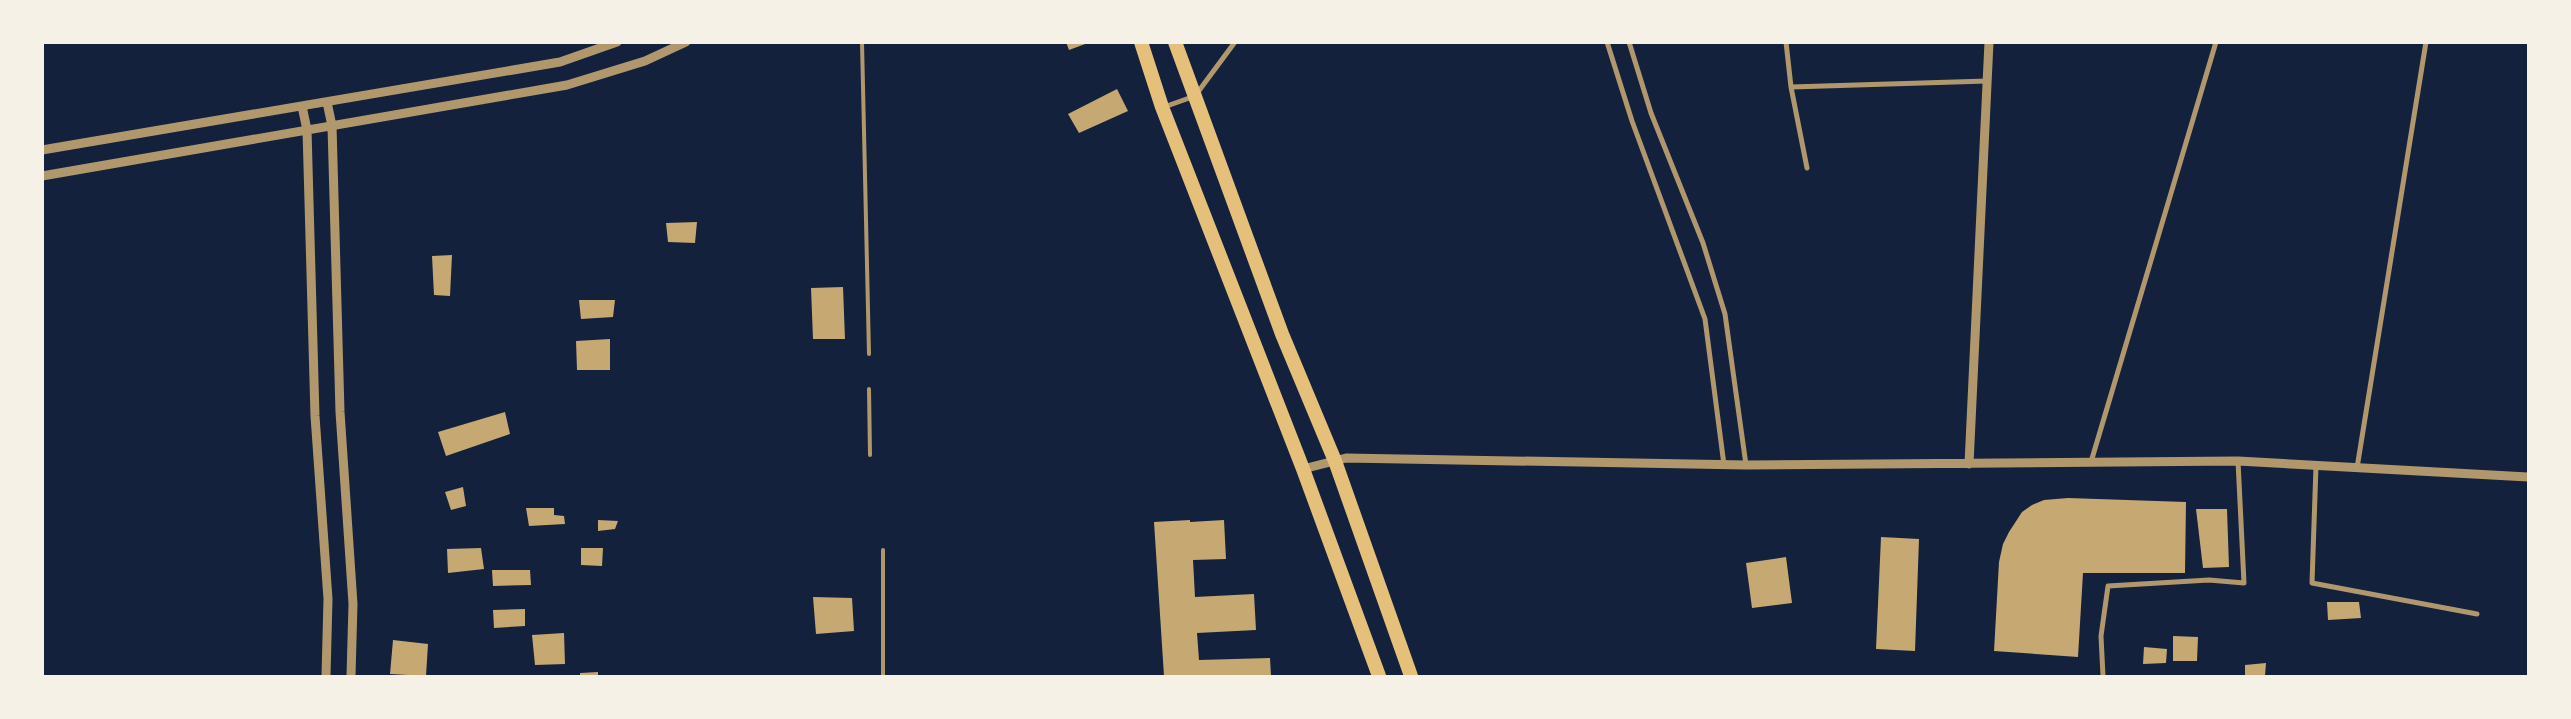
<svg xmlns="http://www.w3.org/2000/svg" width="2571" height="719" viewBox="0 0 2571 719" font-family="'Fira Sans Condensed',sans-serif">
	<rect width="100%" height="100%" fill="#14213d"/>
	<path fill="#c6a872" d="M1066 42H1088V43L1069 50Z
		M1117 89 1128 111 1079 133 1068 114Z
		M697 222 695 243 668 242 666 223Z
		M452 255 450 296 434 295 432 256Z
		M843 287 845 339H813L811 288Z
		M579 300H615L613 317 581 319Z
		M610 339V370H577L576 341Z
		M505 412 510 434 446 456 438 432Z
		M463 487 466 506 451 510 445 492Z
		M2068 498 2186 502 2185 573H2083L2078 657 1994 651 1999 562 2003 544 2009 532 2022 512 2032 505 2044 500Z
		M526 508H554V515L564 516 565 524 529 526Z
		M2196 509H2227L2229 567 2203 568Z
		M598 520 618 521 615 529 598 531Z
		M1190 520V522L1224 520 1226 559 1193 560 1195 597 1254 594 1256 630 1197 633 1199 660 1270 658 1271 676H1164L1154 522Z
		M1881 537 1919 539 1915 651 1876 649Z
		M481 548 484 569 448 573 447 549Z
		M581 548H603L602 566 581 565Z
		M1786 557 1792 603 1752 608 1746 563Z
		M492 570H530L531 585 493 586Z
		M813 597 852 598 854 631 816 634Z
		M2327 602H2359L2361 618 2328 620Z
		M525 609V626L494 628 493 610Z
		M564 633 565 664 535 665 532 635Z
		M2173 636 2198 637 2197 661H2173Z
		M393 640 428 644 426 676 390 674Z
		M2144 647 2167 649 2166 663 2143 664Z
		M2266 663 2265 676H2245V665Z
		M598 672V676H580V673Z"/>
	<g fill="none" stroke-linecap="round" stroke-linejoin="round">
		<path stroke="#b1986c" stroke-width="4" d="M862 42 869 354
			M869 389 870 455
			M883 676V550"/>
		<path stroke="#b1986c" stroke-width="5" d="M1607 42 1632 121 1705 319 1724 465
			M1629 42 1651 113 1703 243 1725 314 1746 465
			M1786 42 1791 87 1987 81
			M1791 87 1807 168
			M1164 107 1195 96 1235 42
			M2091 462 2216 42
			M2316 466 2312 583 2477 614
			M2357 468 2426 42
			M2103 676 2101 636 2108 586 2209 580 2244 583 2238 461"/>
		<path stroke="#b1986c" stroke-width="9" d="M327 102 332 126 340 412 353 604 351 676
			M302 106 307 130 315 416 328 599 326 676
			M42 150 560 62 617 42
			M42 176 567 85 645 61 686 42
			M1969 464 1989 42
			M1303 469 1346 458 1746 465 2238 461 2528 477"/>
		<path stroke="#e5c07b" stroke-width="14" d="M1141 42 1162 107 1303 469 1379 676
			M1175 42 1282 334 1335 461 1411 676"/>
	</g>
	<rect width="2571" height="719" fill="none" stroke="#f6f1e7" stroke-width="88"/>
</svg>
